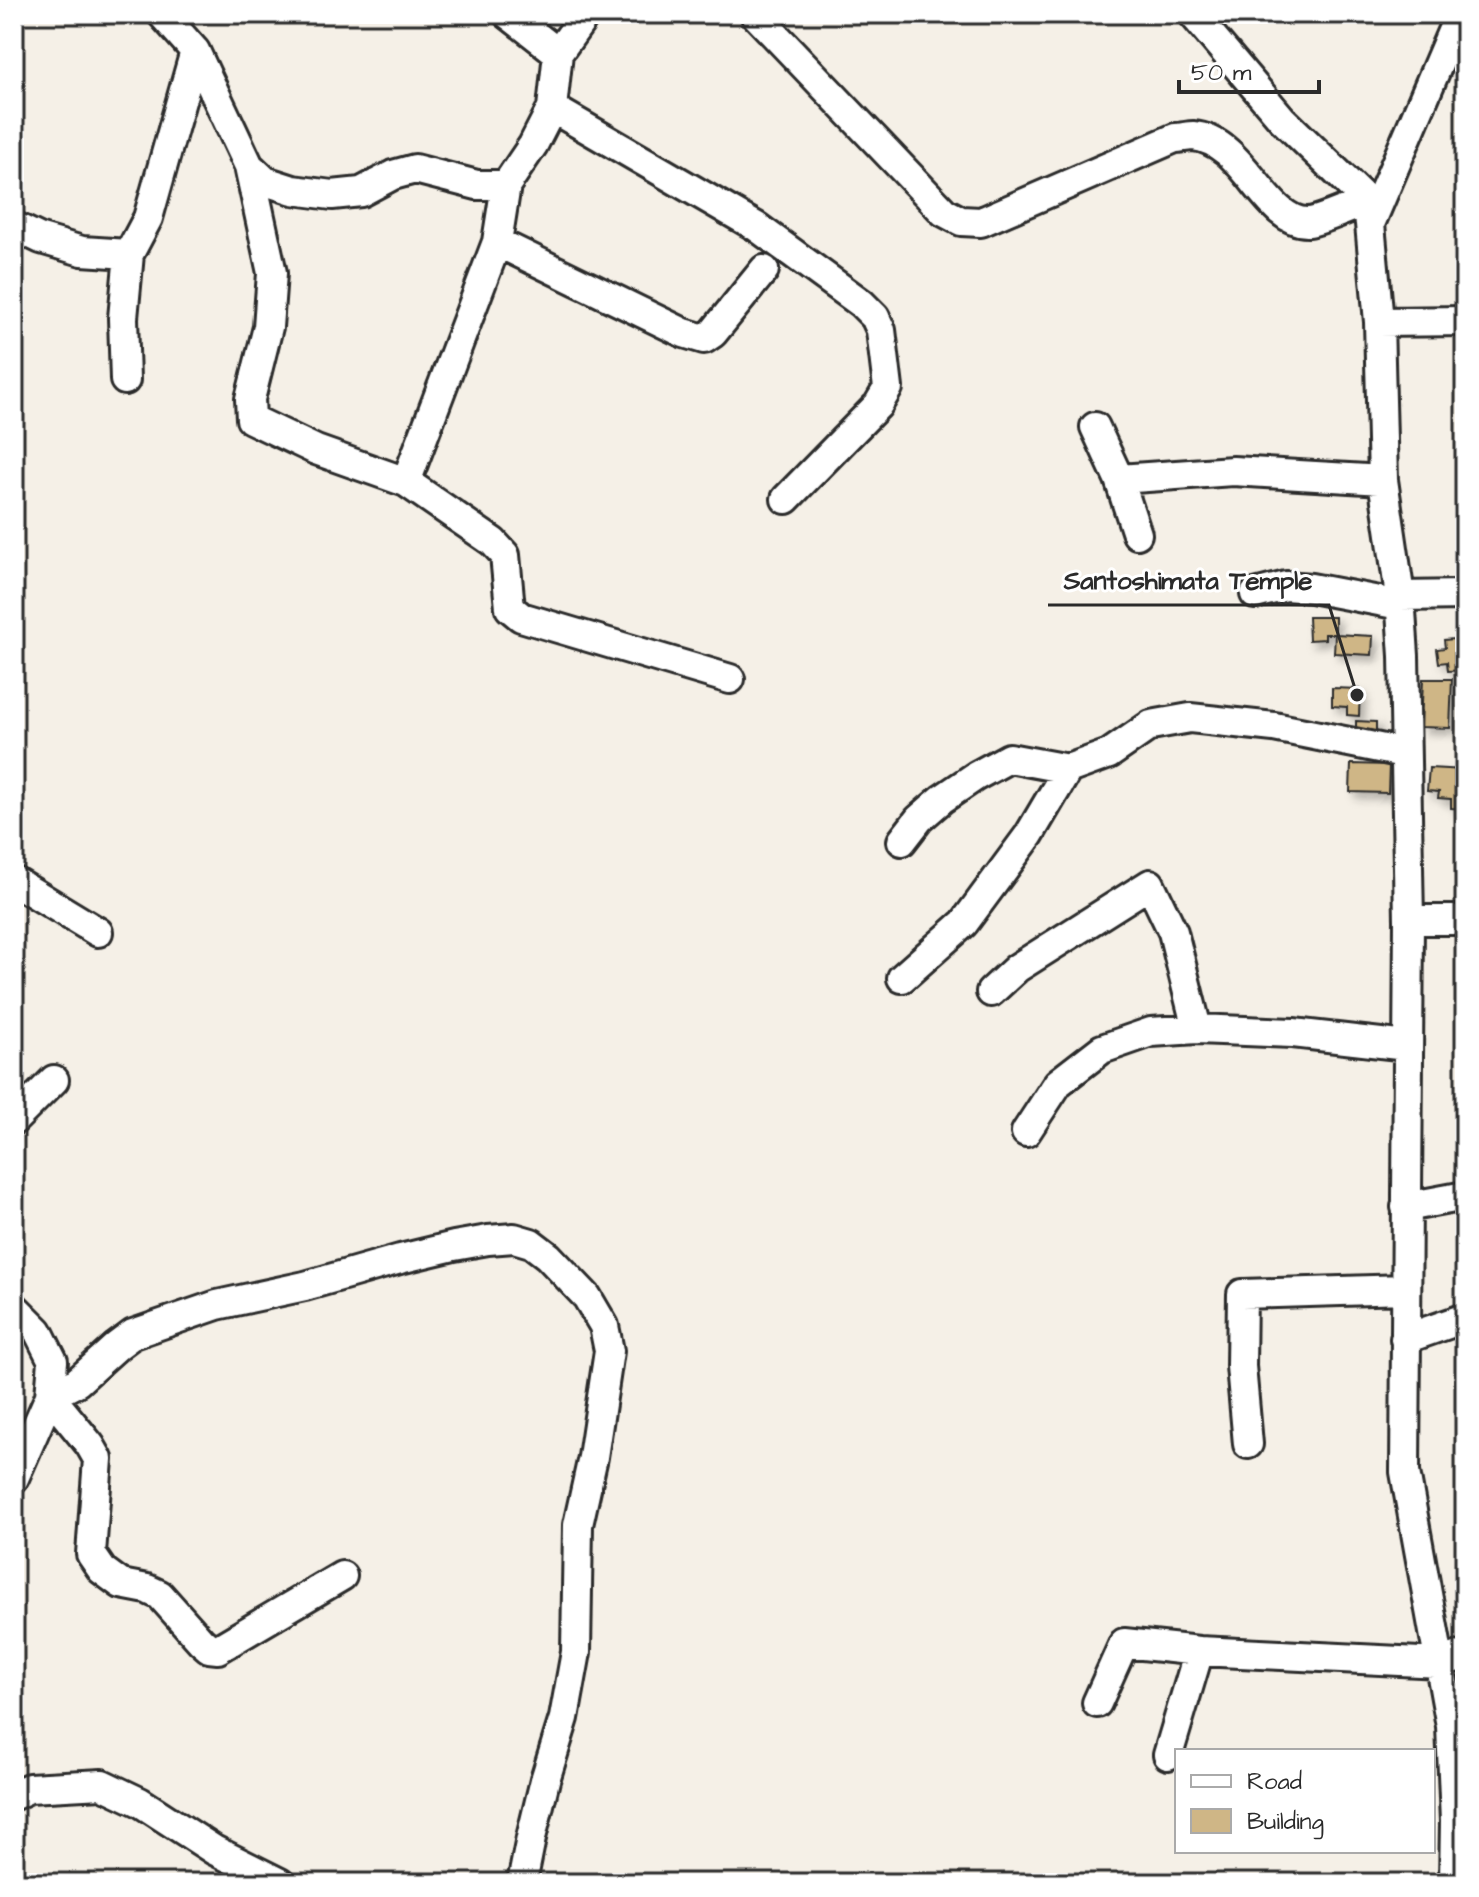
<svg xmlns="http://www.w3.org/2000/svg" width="1479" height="1897" viewBox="0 0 1479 1897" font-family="'Architects Daughter',sans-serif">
	<defs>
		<filter id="shadow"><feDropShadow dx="5.5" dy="5.5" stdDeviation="4" flood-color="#0004"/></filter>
	</defs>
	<rect width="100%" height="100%" fill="#f5f0e7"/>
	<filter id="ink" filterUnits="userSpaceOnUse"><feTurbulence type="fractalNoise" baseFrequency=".0125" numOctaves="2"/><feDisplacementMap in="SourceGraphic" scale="16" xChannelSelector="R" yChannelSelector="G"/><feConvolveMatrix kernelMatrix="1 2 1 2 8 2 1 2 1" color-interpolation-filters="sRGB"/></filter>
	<g filter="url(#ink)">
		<path fill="#cfb686" stroke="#2b2b2b" stroke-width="2" filter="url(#shadow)" d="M1308 617H1335V634H1325V639L1309 640Z
			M1335 634 1373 636 1372 655 1334 653Z
			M1465 638V670L1448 671 1447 662 1439 663 1437 649 1445 648 1444 640Z
			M1423 679H1452L1450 728 1421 727Z
			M1332 688 1360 689 1359 716 1347 715V707L1332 706Z
			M1356 721 1376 722V739L1356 738Z
			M1351 764 1389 765 1388 793 1350 792Z
			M1429 768 1465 770V809L1451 808V799L1438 798 1439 792 1427 791Z"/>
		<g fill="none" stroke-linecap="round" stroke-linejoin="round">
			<defs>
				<path id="minor" d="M162 14 195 51 249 166 265 181 293 190 332 195 361 192 393 175 415 169 477 185H506L533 145 552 108 558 53 586 14
					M508 14 558 53
					M755 14 944 212 961 221 981 222 1175 138C1181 138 1188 136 1193 136 1245 140 1266 225 1309 222 1320 221 1354 206 1367 201
					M1193 14 1282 119 1367 201 1370 224 1379 322 1383 480 1400 596 1404 656 1409 920 1405 1472 1451 1726 1455 1822 1454 1883
					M552 108 757 227 861 303 875 317 881 330 888 388 878 405 786 499
					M249 166 272 273 268 327 250 399 251 419 316 450 406 482 493 542 505 555 510 608 521 617 730 679
					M1370 224 1457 20 1462 14
					M14 226 41 239 82 251 129 254
					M497 242 684 333 704 339 713 333 764 270
					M1379 322 1465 321
					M125 380 123 318 129 254 148 218 195 51
					M1095 427 1119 479 1137 534
					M1119 479 1233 471 1383 480
					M406 482 497 242 506 185
					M1255 594 1286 586 1311 588 1400 605
					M1400 596 1465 595
					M902 841 919 819 942 799 976 776 1009 758 1068 769 1109 754 1151 725 1190 718 1274 727 1404 753
					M14 881 98 932
					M1409 920H1465
					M902 978 964 923 1029 835 1068 769
					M991 992 1017 968 1150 884 1173 932 1197 1029 1293 1033 1407 1046
					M14 1120 54 1080
					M1026 1132 1058 1083 1102 1049 1151 1032 1197 1029
					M1406 1207 1465 1196
					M14 1307 38 1331 53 1361 50 1396 14 1478
					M1405 1339 1465 1318
					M1248 1444 1241 1366 1242 1294 1405 1289
					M342 1576 218 1649 209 1648 201 1641 160 1595 147 1589 121 1584 102 1570 91 1554 98 1459 90 1445 50 1396 77 1382 117 1346 133 1334 217 1305 305 1286 400 1259 454 1246 488 1240 514 1238 531 1243 548 1256 587 1297 604 1326 609 1351 593 1457 578 1525 576 1652 564 1718 545 1780 531 1838 522 1883
					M1097 1703 1124 1643 1199 1651
					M1168 1755 1199 1651 1440 1663 1465 1654
					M14 1795 29 1788 102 1784 140 1802 214 1850 280 1883"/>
			</defs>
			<use href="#minor" stroke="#2b2b2b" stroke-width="34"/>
			<use href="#minor" stroke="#fff" stroke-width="28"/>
		</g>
	</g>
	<path fill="none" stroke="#2b2b2b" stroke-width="3" d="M1357 695L1329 605H1048"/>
	<circle fill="#2b2b2b" stroke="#fff" stroke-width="3" cx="1357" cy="695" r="8"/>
	<g font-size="26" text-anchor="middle" font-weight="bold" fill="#2b2b2b" stroke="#fff" stroke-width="6" stroke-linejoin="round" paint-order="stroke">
		<text x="1188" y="589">Santoshimata Temple</text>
	</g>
	<rect width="1479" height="1897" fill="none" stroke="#fff" stroke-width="48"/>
	<rect x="24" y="24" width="1431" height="1849" fill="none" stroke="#2b2b2b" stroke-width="3" filter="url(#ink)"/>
	<rect x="1175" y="1749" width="260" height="104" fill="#ffffff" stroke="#aaaaaa" stroke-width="2"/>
	<rect x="1191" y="1775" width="40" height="12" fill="#ffffff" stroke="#aaaaaa" stroke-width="2"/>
	<text x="1247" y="1789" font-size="24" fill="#2b2b2b">Road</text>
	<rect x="1191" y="1809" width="40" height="24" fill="#cfb686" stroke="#aaaaaa" stroke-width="2"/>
	<text x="1247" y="1829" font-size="24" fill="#2b2b2b">Building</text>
	<path d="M1179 80v12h140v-12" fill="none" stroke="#2b2b2b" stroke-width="4"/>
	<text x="1191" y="80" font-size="24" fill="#2b2b2b" stroke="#ffffff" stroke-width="6" paint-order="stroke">50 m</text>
</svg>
